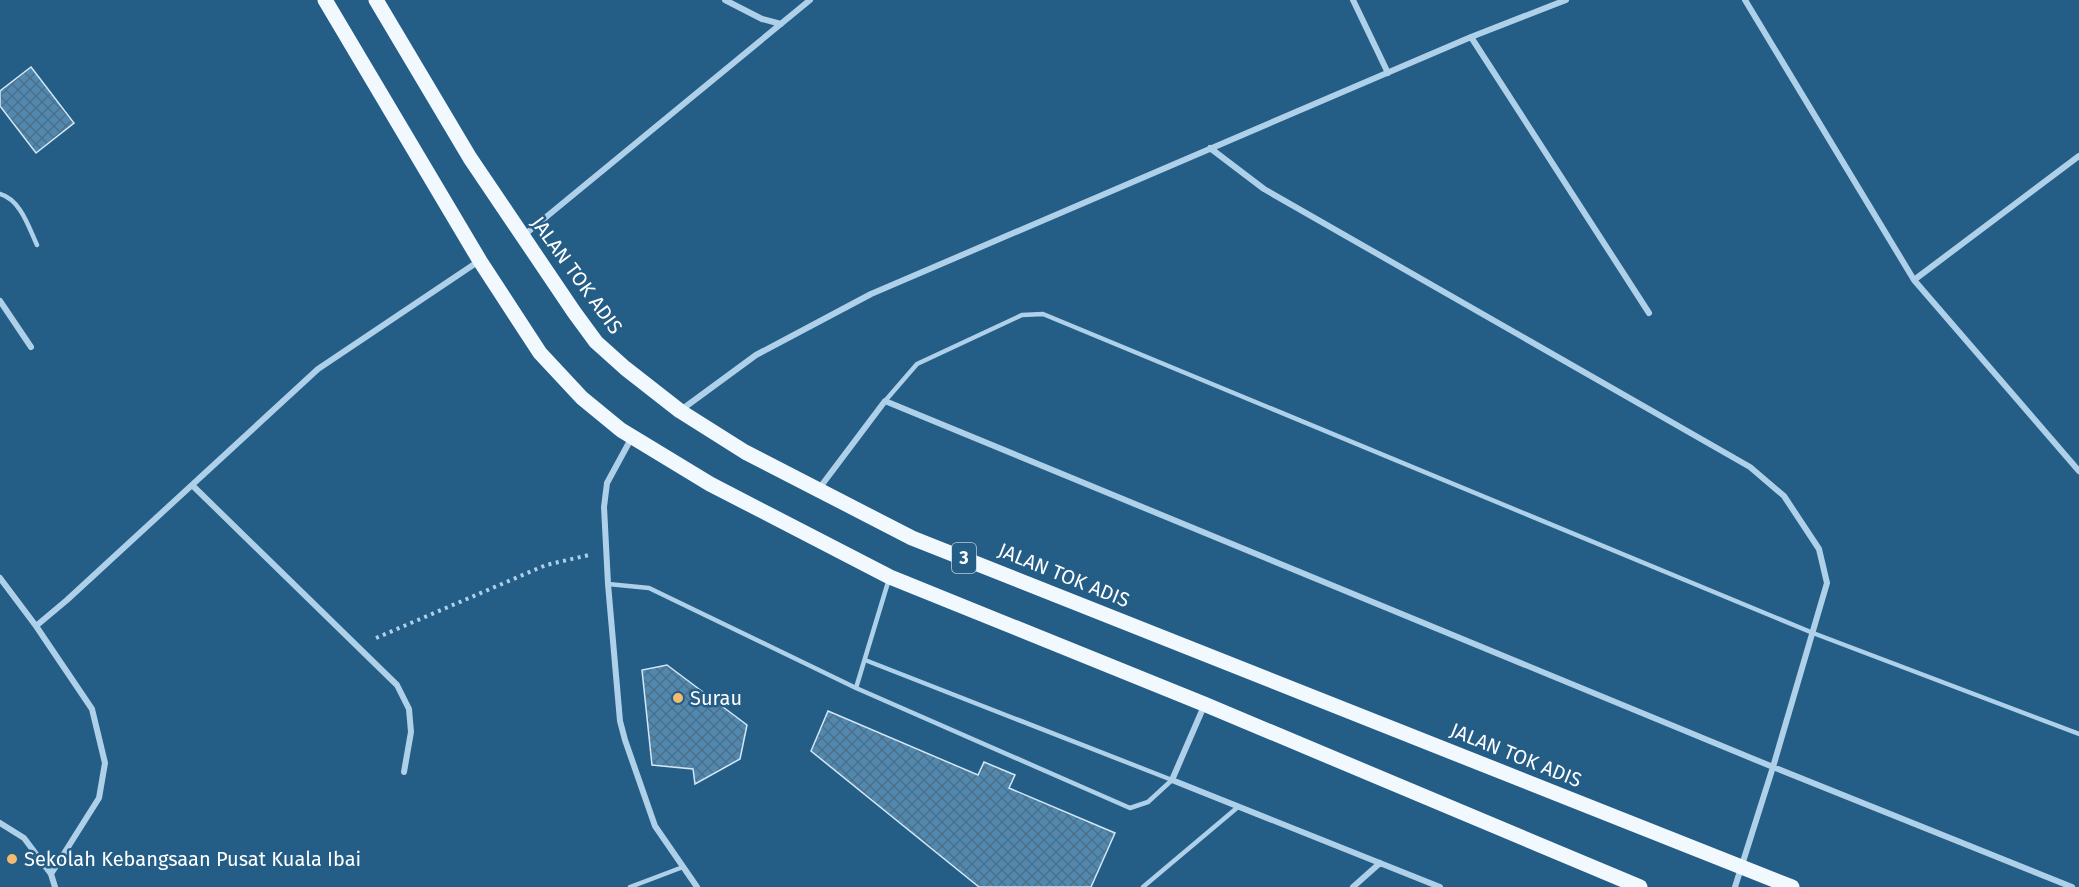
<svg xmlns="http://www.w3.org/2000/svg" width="2079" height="887" viewBox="0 0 2079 887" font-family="'Fira Sans',sans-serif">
	<defs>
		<pattern id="building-cross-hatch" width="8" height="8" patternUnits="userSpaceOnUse" patternTransform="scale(1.5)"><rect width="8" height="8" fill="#5088b0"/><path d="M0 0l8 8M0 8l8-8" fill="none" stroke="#4e7088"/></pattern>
	</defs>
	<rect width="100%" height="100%" fill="#245d86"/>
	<path fill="url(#building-cross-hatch)" stroke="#d2e8f7" stroke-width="1.5" d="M31 67 74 123 36 153 0 106V91Z
		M667 665 747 725 740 759 695 784 693 769 652 765 642 670Z
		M828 711 978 775 984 762 1015 775 1009 788 1115 833 1091 887H979L811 751Z"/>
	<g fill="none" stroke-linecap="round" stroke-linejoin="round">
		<path stroke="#aed1e9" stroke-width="4" stroke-dasharray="3 4.5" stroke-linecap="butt" d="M376 638 546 565 589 555"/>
		<path stroke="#aed1e9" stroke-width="4.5" d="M0 194C21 200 29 228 37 245
			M885 401 917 364 1022 315 1043 314 1813 633 2079 734
			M608 584 649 588 856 688 1130 808 1148 802 1172 780 865 660
			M856 688 889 579
			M630 887 683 867
			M1143 887 1238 807"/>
		<path stroke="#aed1e9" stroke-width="6" d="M725 0 762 19 781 24
			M1353 0 1388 73
			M1745 0 1914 280 2079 471
			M1471 37 1649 313
			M1210 148 1264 189 1750 467 1784 496 1819 549 1827 583 1773 767 1735 887
			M523 236 810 0
			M1914 280 2079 156
			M0 301 31 347
			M681 410 756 355 871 294 1471 37 1566 0
			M632 437 607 483 604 507 608 584 620 721 625 740 655 826 697 887
			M192 485 397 685 409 709 411 732 404 772
			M818 490 885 401 1773 767 2072 887
			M0 578 36 626 92 709 105 763 99 798 51 874 55 887
			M36 626 67 600 318 369 479 261
			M1204 706 1172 780 1440 887
			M0 823 24 838 51 874
			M1353 887 1380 863"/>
		<path stroke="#f1f8fe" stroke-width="15" d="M325 0 480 261 540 353 582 398 621 430 710 484 890 577 1204 704 1640 887
			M376 0 470 158 574 312 596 342 625 368 680 411 745 452 912 538 1792 887"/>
	</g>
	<g fill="#f4bb71" stroke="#245d86" stroke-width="2">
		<circle cx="678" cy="698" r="6"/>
		<circle cx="12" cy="859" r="6"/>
	</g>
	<g text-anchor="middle" stroke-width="5" stroke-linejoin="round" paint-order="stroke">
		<rect fill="#245d86" stroke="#bdcedb" stroke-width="1.5" x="952" y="543" width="24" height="30" rx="4.5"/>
		<g font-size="18" font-weight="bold" fill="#fff">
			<text x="964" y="564">3</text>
		</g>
		<g font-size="20" fill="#fff" stroke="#245d86">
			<text transform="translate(577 275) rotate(54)" y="7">JALAN TOK ADIS</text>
			<text transform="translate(1064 575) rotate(22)" y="7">JALAN TOK ADIS</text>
			<text transform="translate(1516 755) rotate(22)" y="7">JALAN TOK ADIS</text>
		</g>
		<g font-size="20" fill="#fff" stroke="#245d86" text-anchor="start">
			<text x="690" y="705">Surau</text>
			<text x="24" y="866">Sekolah Kebangsaan Pusat Kuala Ibai</text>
		</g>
	</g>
</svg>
